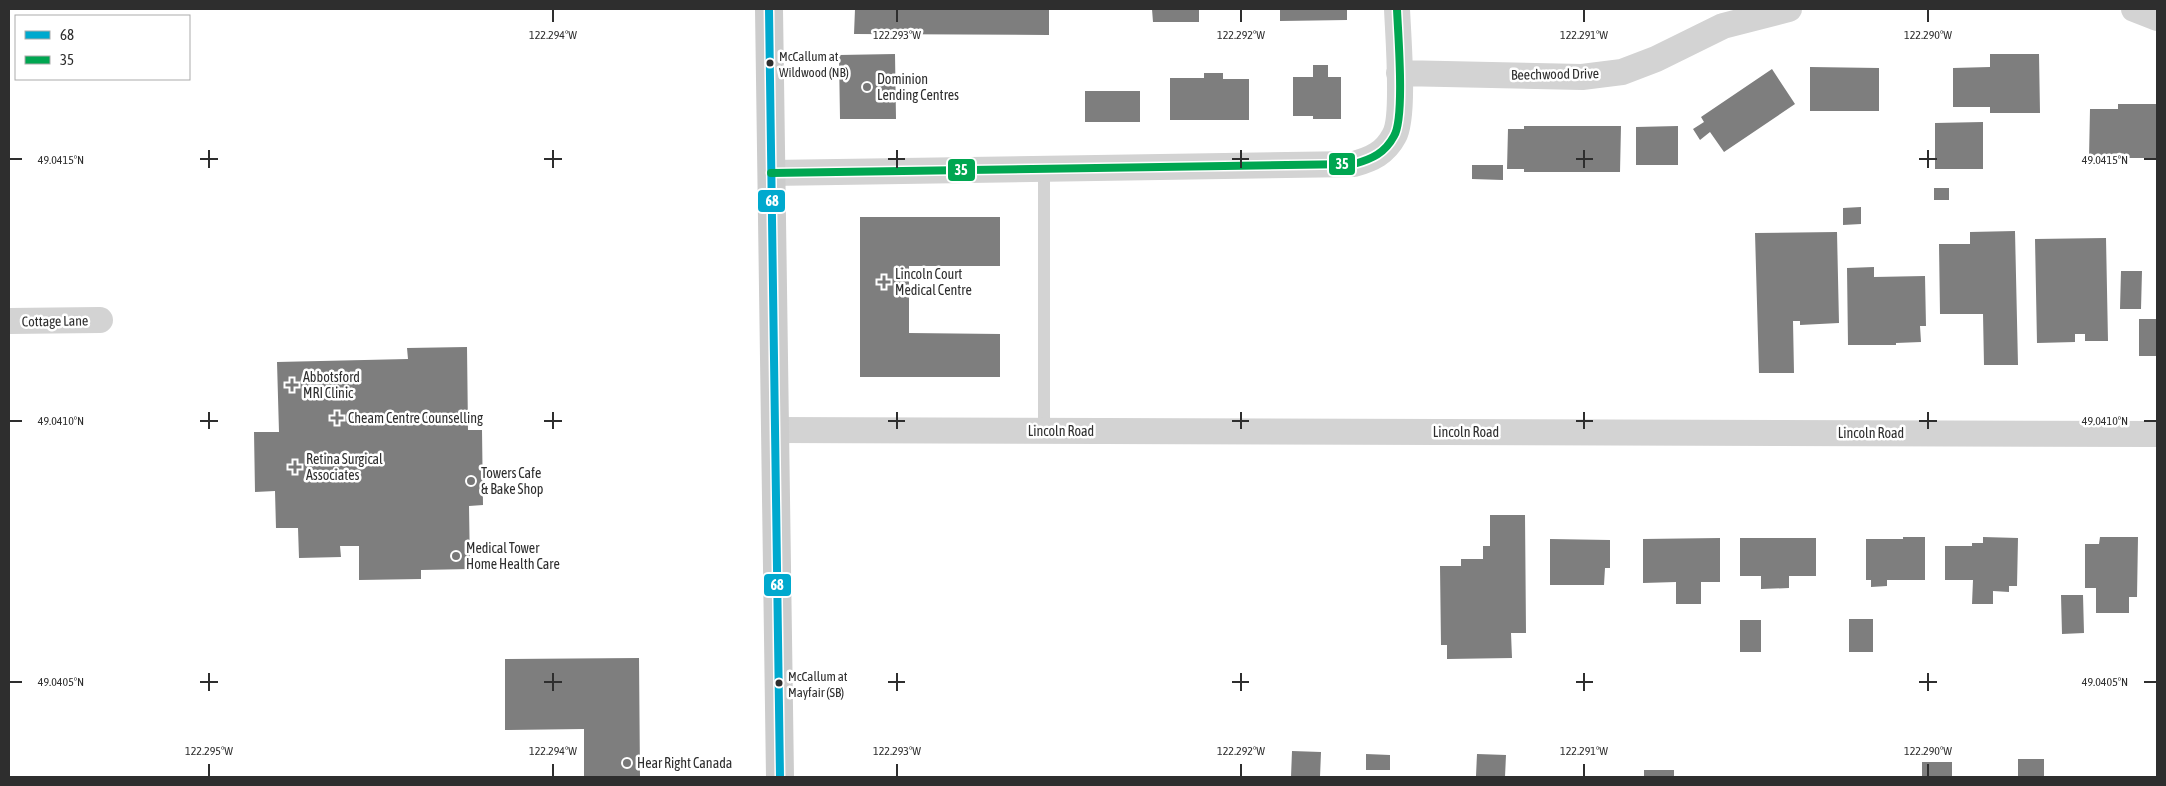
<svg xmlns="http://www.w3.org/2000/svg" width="2166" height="786" viewBox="0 0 2166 786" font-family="'Asap Condensed',sans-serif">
	<rect width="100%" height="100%" fill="#fff"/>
	<path fill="#7e7e7e" d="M855 9H1049V35L854 34Z
		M1152 9H1199V22H1153Z
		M1280 9H1347V20L1280 21Z
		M895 54 896 119H840L839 55Z
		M1990 54H2039L2040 113H1990V107H1953V68L1990 67Z
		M1313 65H1328V77H1341V119H1313V116H1293V77H1313Z
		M1810 67 1879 68V111H1810Z
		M1772 69 1795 104 1724 152 1710 132 1700 140 1693 129 1704 122 1701 117Z
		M1204 73H1223V79H1249V120H1170V78H1204Z
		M1085 91H1140V122H1085Z
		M2118 104H2157V158H2089L2090 109H2118Z
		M1983 122V169H1935V123Z
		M1524 126H1621L1620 172H1524V169H1507L1508 129H1524Z
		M1678 126V165H1636V127Z
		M1472 165H1503V180L1472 179Z
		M1934 188H1949V200H1934Z
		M1861 207V224L1843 225V208Z
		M860 217H1000V266H909V333L1000 334V377H860Z
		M2015 231 2018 365H1984L1983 314H1940L1939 244H1970V232Z
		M1837 232 1839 323 1800 325V321H1793L1794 373H1759L1755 233Z
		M2106 238 2108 341H2085V334H2075V342L2037 343 2035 239Z
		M1874 267V277L1925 276 1926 326H1920L1921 342 1896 343V345H1848L1847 268Z
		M2121 271H2142L2141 309H2120Z
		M2139 319H2157V356H2139Z
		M467 347 468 430H482L483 505 469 506 470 569 421 570V579L359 580V546H340L341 557 299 558 298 528H276L275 491 255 492 254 432H279L277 362 408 359 407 348Z
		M1490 515H1525L1526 633H1511L1512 658 1447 659V645H1441L1440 566H1461V559H1483V546H1490Z
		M1903 537H1925V580H1887V586L1871 587V580H1866V539H1903Z
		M1983 537 2018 538 2017 586H2009V592L1993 591V604H1972L1973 580H1945V546H1972V543H1983Z
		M2100 537H2138L2137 597H2129V613H2096V588H2085V544H2099Z
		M1720 538V582H1701V604H1676V582L1643 583V539Z
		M1740 538H1816V576H1789V588L1761 589V576H1740Z
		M1550 539 1610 540V568H1605L1604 585H1550Z
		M2061 595H2083L2084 633 2062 634Z
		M1849 619H1873V652H1849Z
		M1740 620H1761V652H1740Z
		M639 658 640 776 584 777V729L505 730V659Z
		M1292 751 1321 752 1320 777H1291Z
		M1366 754 1390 755V770H1366Z
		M1477 754 1506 755 1505 777 1476 776Z
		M2018 759H2044V777H2018Z
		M1922 762H1952V777H1922Z
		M1644 770H1674V777H1644Z"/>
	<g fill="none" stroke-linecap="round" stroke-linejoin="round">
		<path stroke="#d3d3d3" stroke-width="12" d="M1044 170V431"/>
		<path stroke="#d3d3d3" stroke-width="26" d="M2134 9 2157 18
			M1399 73 1582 77 1622 72 1656 59 1723 26 1789 9
			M771 173 1354 164C1372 159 1385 153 1394 136 1405 118 1398 34 1397 9
			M9 321 100 320
			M775 430 2157 434"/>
		<path stroke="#ccc" stroke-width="28" d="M769 9 780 777"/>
		<defs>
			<path id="bus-1" d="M769 9 780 777"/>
			<path id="bus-2" d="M771 173 1354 164C1372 159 1385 153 1394 136 1405 118 1398 34 1397 9"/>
		</defs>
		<use href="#bus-1" stroke="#fff" stroke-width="11"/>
		<use href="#bus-2" stroke="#fff" stroke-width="11"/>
		<use href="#bus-1" stroke="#00a9ce" stroke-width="8"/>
		<use href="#bus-2" stroke="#00a651" stroke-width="8"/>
	</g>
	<path fill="none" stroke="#2e2e2e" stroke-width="2" d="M553 10V22M897 10V22M1241 10V22M1584 10V22M1928 10V22M209 150V168M553 150V168M897 150V168M1241 150V168M1584 150V168M1928 150V168M10 159H22M200 159H218M544 159H562M888 159H905M1232 159H1249M1576 159H1593M1919 159H1937M2144 159H2156M209 412V429M553 412V429M897 412V429M1241 412V429M1584 412V429M1928 412V429M10 421H22M200 421H218M544 421H562M888 421H905M1232 421H1249M1576 421H1593M1919 421H1937M2144 421H2156M209 673V691M553 673V691M897 673V691M1241 673V691M1584 673V691M1928 673V691M10 682H22M200 682H218M544 682H562M888 682H905M1232 682H1249M1576 682H1593M1919 682H1937M2144 682H2156M209 764V776M553 764V776M897 764V776M1241 764V776M1584 764V776M1928 764V776"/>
	<g fill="#2e2e2e" stroke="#fff" stroke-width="2">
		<circle cx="770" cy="63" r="4.5"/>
		<circle cx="779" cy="683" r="4.5"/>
	</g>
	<g fill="#777" stroke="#fff" stroke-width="2">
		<circle cx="867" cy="87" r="5"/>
		<path d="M881.5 274.5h5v5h5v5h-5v5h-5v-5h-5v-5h5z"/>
		<path d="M289.5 377.5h5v5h5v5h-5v5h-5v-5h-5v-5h5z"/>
		<path d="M334.5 410.5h5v5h5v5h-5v5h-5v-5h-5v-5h5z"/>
		<path d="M292.5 459.5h5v5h5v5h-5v5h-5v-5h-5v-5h5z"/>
		<circle cx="471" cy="481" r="5"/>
		<circle cx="456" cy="556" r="5"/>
		<circle cx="627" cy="763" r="5"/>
	</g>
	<g text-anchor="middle" stroke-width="5" stroke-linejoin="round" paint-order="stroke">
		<g font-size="13" fill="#2e2e2e" stroke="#fff" text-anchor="start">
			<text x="779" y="61">McCallum at<tspan x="779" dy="16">Wildwood (NB)</tspan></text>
			<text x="788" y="681">McCallum at<tspan x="788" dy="16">Mayfair (SB)</tspan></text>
		</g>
		<g font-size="14" fill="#2e2e2e" stroke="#fff">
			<text transform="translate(1555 74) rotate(-1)" y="5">Beechwood Drive</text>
			<text transform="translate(55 321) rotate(-1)" y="5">Cottage Lane</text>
			<text x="1061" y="436">Lincoln Road</text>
			<text x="1466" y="437">Lincoln Road</text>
			<text x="1871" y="438">Lincoln Road</text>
		</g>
		<g font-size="14" fill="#2e2e2e" stroke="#fff" text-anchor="start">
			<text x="877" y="84">Dominion<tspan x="877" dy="16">Lending Centres</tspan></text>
			<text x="895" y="279">Lincoln Court<tspan x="895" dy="16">Medical Centre</tspan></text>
			<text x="303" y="382">Abbotsford<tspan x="303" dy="16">MRI Clinic</tspan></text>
			<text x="348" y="423">Cheam Centre Counselling</text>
			<text x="306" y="464">Retina Surgical<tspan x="306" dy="16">Associates</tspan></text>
			<text x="481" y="478">Towers Cafe<tspan x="481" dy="16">&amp; Bake Shop</tspan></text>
			<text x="466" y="553">Medical Tower<tspan x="466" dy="16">Home Health Care</tspan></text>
			<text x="637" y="768">Hear Right Canada</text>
		</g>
	</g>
	<g font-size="12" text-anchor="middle" fill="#2e2e2e" stroke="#fff" stroke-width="5" stroke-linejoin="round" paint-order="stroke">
		<text x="553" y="39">122.294°W</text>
		<text x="897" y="39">122.293°W</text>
		<text x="1241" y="39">122.292°W</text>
		<text x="1584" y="39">122.291°W</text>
		<text x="1928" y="39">122.290°W</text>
		<text x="61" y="164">49.0415°N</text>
		<text x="2105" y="164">49.0415°N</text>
		<text x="61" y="425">49.0410°N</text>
		<text x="2105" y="425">49.0410°N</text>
		<text x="61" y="686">49.0405°N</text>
		<text x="2105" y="686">49.0405°N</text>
		<text x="209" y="755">122.295°W</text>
		<text x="553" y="755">122.294°W</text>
		<text x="897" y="755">122.293°W</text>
		<text x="1241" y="755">122.292°W</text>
		<text x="1584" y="755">122.291°W</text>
		<text x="1928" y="755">122.290°W</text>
	</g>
	<g stroke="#fff" stroke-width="2">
		<rect x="1328" y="152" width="28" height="24" rx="5" fill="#00a651"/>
		<rect x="947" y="158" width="29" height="24" rx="5" fill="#00a651"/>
		<rect x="757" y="189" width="29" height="24" rx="5" fill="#00a9ce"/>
		<rect x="763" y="573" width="29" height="24" rx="5" fill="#00a9ce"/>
	</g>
	<g font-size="14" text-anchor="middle" font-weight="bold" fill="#fff">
		<text x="1342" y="169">35</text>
		<text x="961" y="175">35</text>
		<text x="772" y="206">68</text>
		<text x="777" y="590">68</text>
	</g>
	<rect width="2166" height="786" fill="none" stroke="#2e2e2e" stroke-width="20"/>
	<rect x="15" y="15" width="175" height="65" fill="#ffffff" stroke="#ababab"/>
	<rect x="25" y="31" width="25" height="8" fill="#00a9ce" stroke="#ababab"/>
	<text x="60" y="40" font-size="15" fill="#2e2e2e">68</text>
	<rect x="25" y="56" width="25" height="8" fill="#00a651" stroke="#ababab"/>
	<text x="60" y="65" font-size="15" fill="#2e2e2e">35</text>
</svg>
